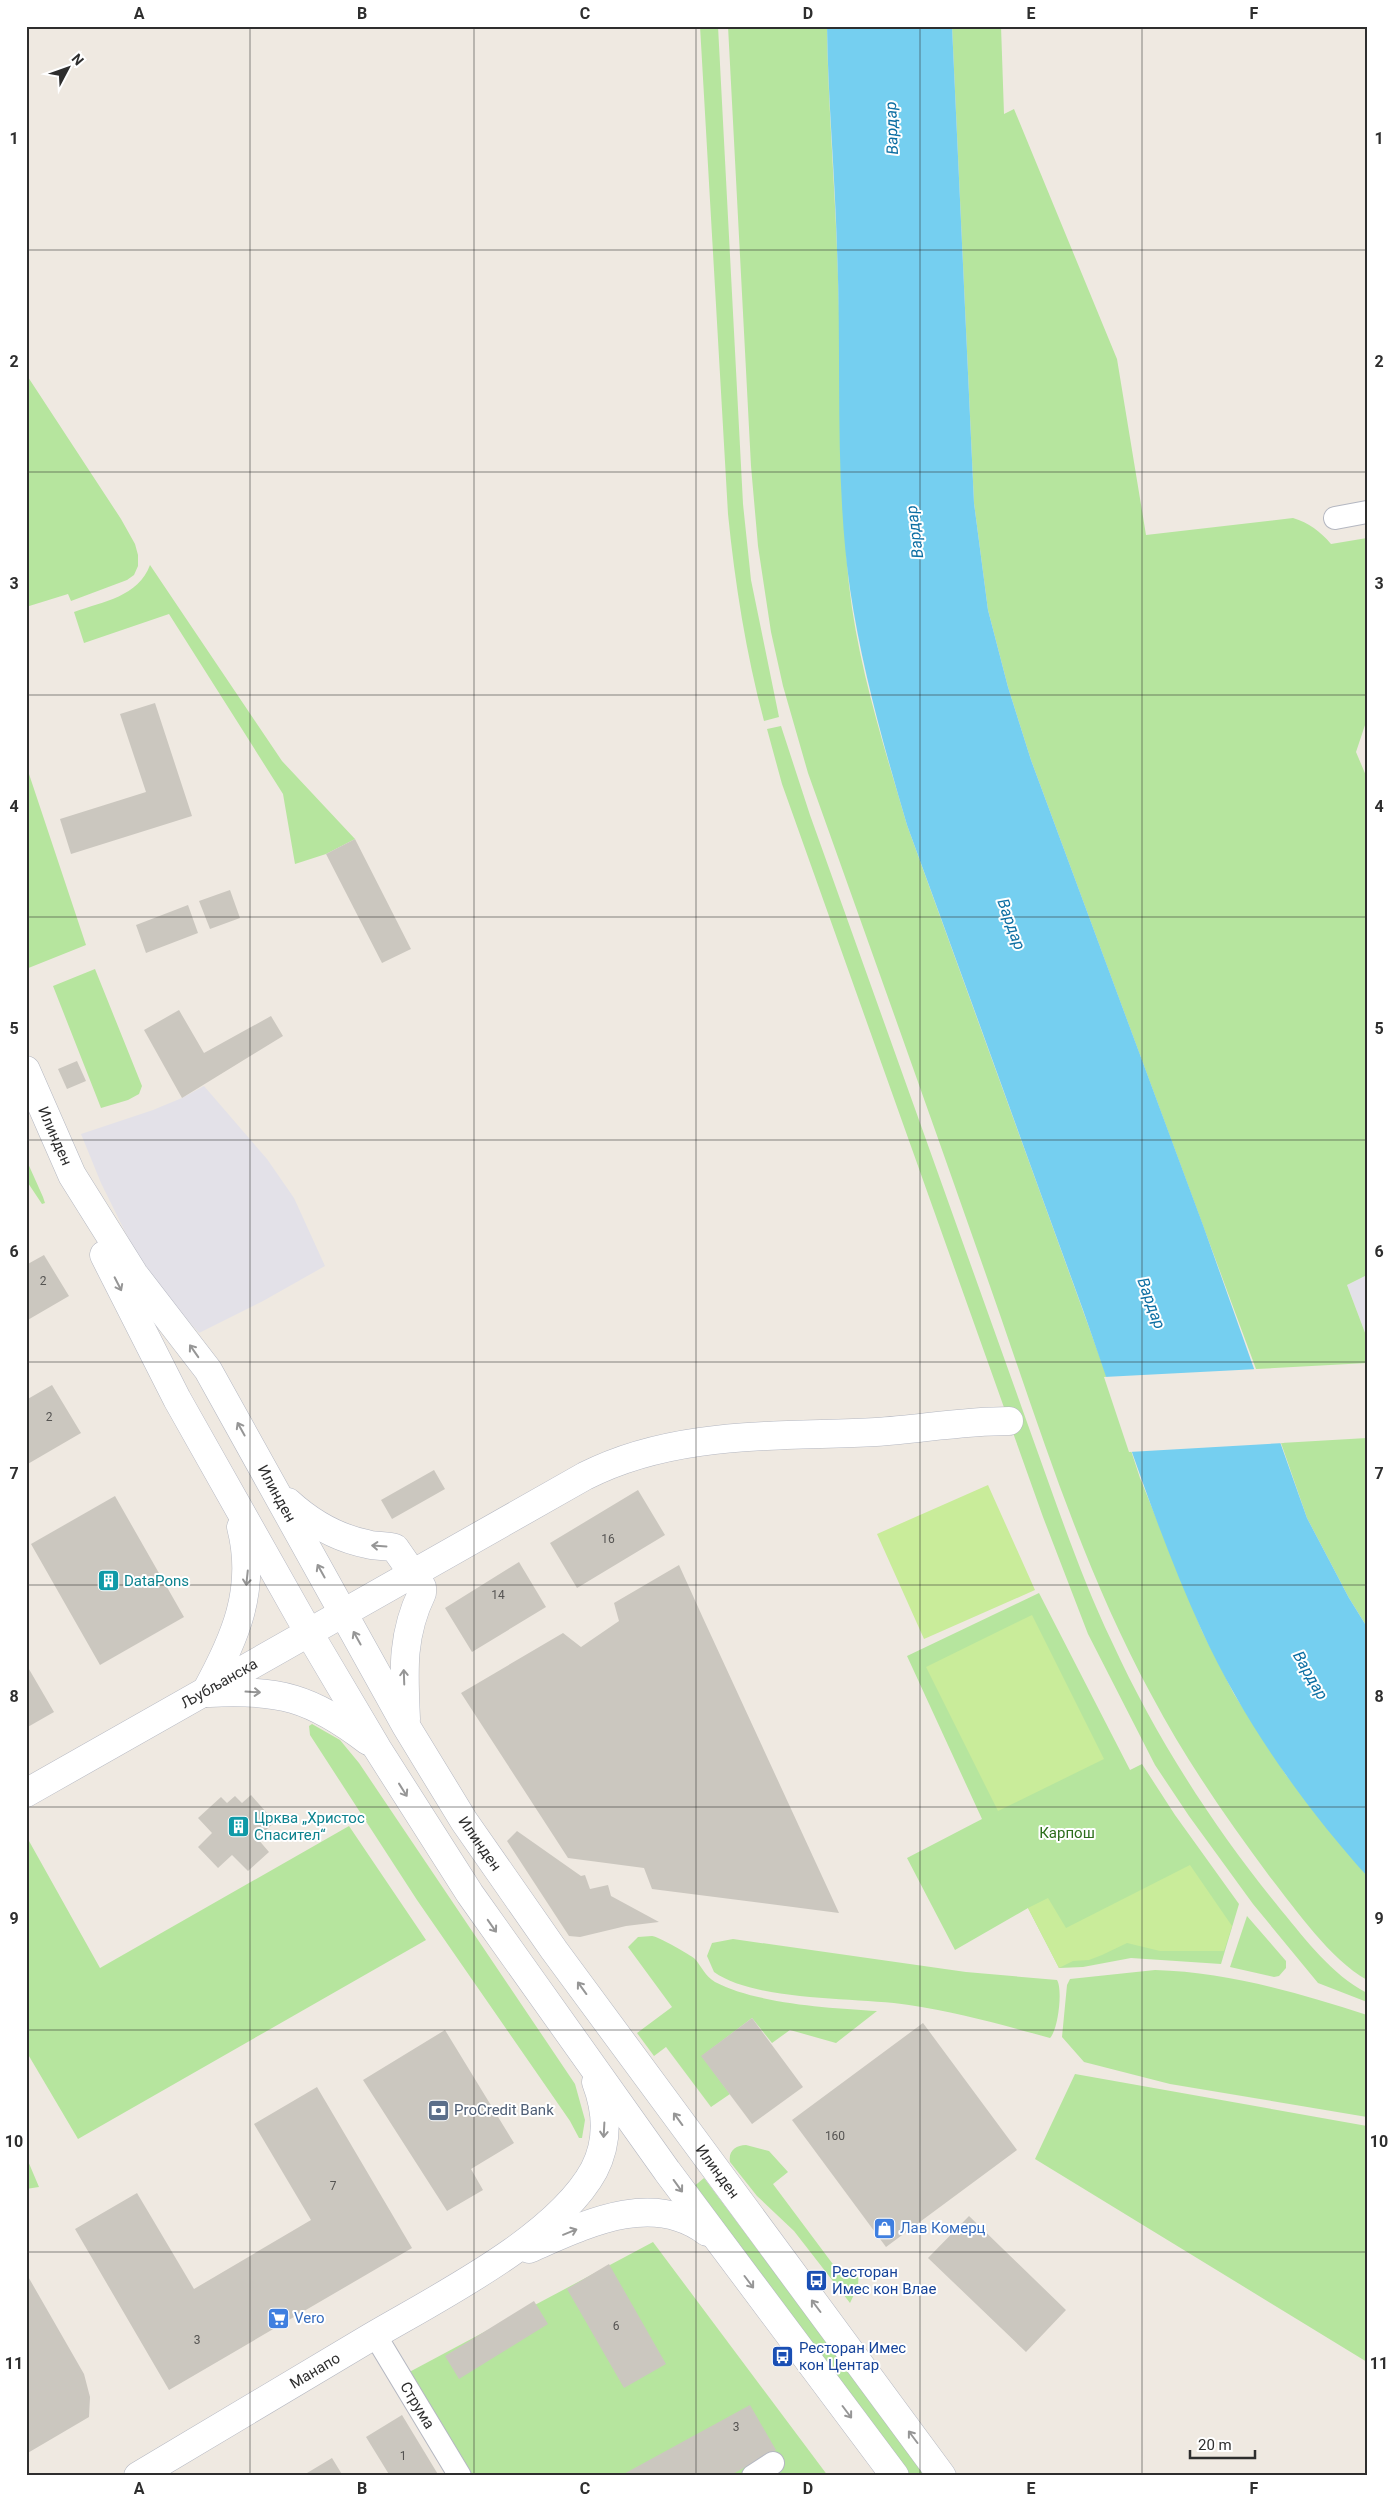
<svg xmlns="http://www.w3.org/2000/svg" width="1393" height="2502" viewBox="0 0 1393 2502" font-family="Roboto,sans-serif">
	<rect width="100%" height="100%" fill="#efe9e1"/>
	<path fill="#e3e1e8" d="M204 1086 267 1159 294 1198 325 1266 263 1301 199 1333 145 1272 101 1183 81 1134 153 1110 182 1098Z
		M1367 1275V1338L1347 1285Z"/>
	<path fill="#b6e59e" d="M700 26H718L743 504 751 580 779 717 764 721C746 653 735 584 728 514Z
		M728 26H827C828 101 834 174 837 249 842 361 838 473 849 585 858 666 884 746 907 825L1107 1377 1140 1478 1202 1631 1234 1694 1286 1775 1367 1876V1980C1330 1959 1296 1910 1270 1877 1227 1819 1186 1760 1152 1696 1079 1562 1035 1413 984 1269 926 1104 867 938 808 773L783 686 771 632 758 546 751 466Z
		M952 26H1001L1004 114 1014 109 1117 359 1146 535 1293 518C1309 523 1320 531 1331 544L1367 538V719L1356 752 1367 778V1275L1347 1285 1367 1338V1363L1256 1369 1031 760 1008 687 988 610 974 503Z
		M26 374 121 519 135 544 138 555V566L134 575 127 580 71 601 68 594 26 607Z
		M150 565 282 761 355 839 326 854 295 864 283 794 169 614 84 643 74 612C104 601 138 597 150 565Z
		M781 726 810 815 1053 1495C1071 1545 1089 1594 1112 1642 1156 1738 1214 1828 1281 1910 1307 1941 1331 1974 1367 1993V2002L1318 1983 1253 1904 1189 1816 1155 1765 1088 1634 1043 1517 782 784 767 729Z
		M26 765 86 945 26 969Z
		M95 969 142 1086 139 1094 128 1100 101 1108 53 986Z
		M26 1159 43 1197 45 1203 42 1204 26 1180Z
		M1367 1438V1627L1349 1598 1307 1518 1281 1443Z
		M1039 1593 1130 1770 1142 1764 1175 1815 1239 1904 1221 1964 1131 1958 1083 1967 1059 1968 1028 1908 955 1950 907 1858 982 1819 907 1656Z
		M312 1724 340 1740 359 1763 575 2084 585 2120 582 2138H579L570 2121 417 1900 310 1735 309 1726Z
		M349 1826 426 1940 78 2139 26 2051V1843L29 1841 100 1968Z
		M1247 1916 1286 1961V1968L1279 1976 1274 1977 1230 1967Z
		M652 1936C657 1936 691 1955 695 1959 702 1967 705 1976 715 1982 757 2004 830 2008 877 2011L836 2043 790 2030 772 2043 752 2018 702 2056 730 2094 711 2107 666 2047 654 2056 637 2033 672 2007 628 1947 638 1937Z
		M733 1939 966 1972 1057 1980C1063 1990 1058 2030 1050 2038 1003 2025 957 2012 909 2005 857 1997 756 2002 714 1972L707 1956 712 1943Z
		M1155 1970C1228 1972 1298 1993 1367 2015V2117L1170 2084 1084 2062 1062 2037 1067 1985 1070 1979Z
		M1075 2074 1367 2126V2362L1035 2159Z
		M746 2145 769 2151 788 2172 773 2184 844 2279 859 2268 858 2286 850 2303 794 2231 757 2196 730 2162C728 2151 736 2145 746 2145Z
		M28 2161 39 2187 26 2189V2162Z
		M704 2178 926 2476H909L692 2188Z
		M653 2242 828 2476H460L400 2377Z"/>
	<path fill="#c9ec9a" d="M988 1485 1035 1590 924 1639 877 1534Z
		M1032 1615 1104 1759 998 1811 926 1667Z
		M1190 1865 1232 1926 1224 1951H1160L1127 1943 1102 1955 1089 1960 1073 1961 1059 1968 1028 1908 1048 1898 1066 1928Z"/>
	<path fill="#75cff0" d="M827 26H952L974 503 988 610 1008 687 1031 760 1203 1225 1307 1518 1349 1598 1367 1627V1876C1302 1804 1243 1720 1202 1631 1155 1528 1121 1418 1083 1310 1024 1148 966 986 907 825 884 747 862 669 850 589 834 476 842 362 837 249 835 174 828 101 827 26Z"/>
	<path fill="#efe9e1" d="M1258 1369 1284 1443 1129 1452 1104 1377Z"/>
	<path fill="#cbc7bf" d="M155 703 192 816 71 854 60 819 146 792 120 714Z
		M355 839 411 949 382 963 326 854Z
		M230 890 240 918 210 929 199 901Z
		M188 905 198 933 146 953 136 925Z
		M179 1010 204 1053 271 1016 283 1036 182 1098 144 1030Z
		M77 1061 86 1081 67 1089 58 1069Z
		M44 1255 69 1296 26 1321V1265Z
		M52 1385 81 1433 26 1465V1400Z
		M434 1470 445 1489 392 1519 381 1500Z
		M638 1490 665 1535 577 1588 550 1543Z
		M115 1496 184 1617 100 1665 31 1544Z
		M519 1562 546 1607 472 1652 445 1608Z
		M679 1565 703 1618 839 1913 652 1889 644 1868 568 1858 461 1693 563 1633 581 1647 619 1621 614 1603Z
		M26 1664 54 1712 26 1728Z
		M251 1795 275 1822 257 1838 269 1852 248 1871 232 1855 218 1868 198 1847 212 1833 198 1818 221 1797 227 1803 235 1796 242 1803Z
		M517 1831 581 1876 585 1875 590 1889 608 1885 611 1896 659 1922 626 1926 580 1937 569 1936 507 1841Z
		M752 2018 803 2087 752 2124 701 2056Z
		M923 2023 1017 2150 886 2247 792 2120Z
		M445 2030 514 2143 471 2169 483 2190 447 2211 363 2080Z
		M317 2087 412 2248 169 2390 75 2229 137 2193 194 2289 311 2220 254 2124Z
		M969 2216 1066 2310 1026 2352 928 2258Z
		M609 2264 666 2364 624 2388 567 2289Z
		M26 2273 84 2374 90 2397 89 2417 26 2454Z
		M534 2301 548 2324 459 2379 445 2356Z
		M750 2405 776 2450 729 2476H620Z
		M402 2415 439 2476H390L366 2437Z
		M332 2458 343 2476H302Z"/>
	<g fill="none" stroke-linecap="round" stroke-linejoin="round">
		<defs>
			<g id="minor">
				<path d="M1335 518 1367 512"/>
				<path id="s1" d="M375 2335 460 2476"/>
				<path d="M753 2476 773 2463"/>
			</g>
			<g id="tertiary">
				<path id="s2" d="M26 1070 72 1175 134 1274 208 1370 406 1726 464 1821 554 1950 942 2476"/>
				<path d="M104 1255 177 1399 309 1633 377 1748 470 1894 667 2171 895 2476"/>
				<path d="M288 1502C311 1523 337 1538 367 1544 376 1547 386 1545 395 1548L422 1587V1593C401 1636 404 1673 406 1719"/>
				<path d="M205 1693C235 1639 257 1589 241 1527"/>
				<path d="M209 1693C279 1689 312 1698 368 1741"/>
				<path id="s3" d="M26 1793 585 1476C675 1430 778 1437 876 1432 920 1429 964 1421 1009 1421"/>
				<path d="M529 2249C584 2225 652 2190 707 2232"/>
				<path id="s4" d="M138 2476C214 2431 290 2386 366 2340 433 2300 556 2240 594 2170 609 2141 607 2111 596 2082"/>
			</g>
		</defs>
		<use href="#minor" stroke="#b4b7c1" stroke-width="24"/>
		<use href="#tertiary" stroke="#b4b7c1" stroke-width="29"/>
		<use href="#minor" stroke="#fff" stroke-width="22"/>
		<use href="#tertiary" stroke="#fff" stroke-width="28"/>
	</g>
	<defs><path id="oneway-shaft" d="M-6 0H5M1.5-3L5.5 0L1.5 3" fill="none" stroke-width="1.6" stroke-linecap="round" stroke-linejoin="round" transform="scale(1.25)"/></defs>
	<g stroke="#969696">
		<use href="#oneway-shaft" transform="translate(118 1284) rotate(63)"/>
		<use href="#oneway-shaft" transform="translate(194 1351) rotate(-125)"/>
		<use href="#oneway-shaft" transform="translate(241 1429) rotate(-119)"/>
		<use href="#oneway-shaft" transform="translate(379 1546) rotate(-176)"/>
		<use href="#oneway-shaft" transform="translate(321 1571) rotate(-119)"/>
		<use href="#oneway-shaft" transform="translate(247 1578) rotate(96)"/>
		<use href="#oneway-shaft" transform="translate(357 1638) rotate(-119)"/>
		<use href="#oneway-shaft" transform="translate(404 1677) rotate(-92)"/>
		<use href="#oneway-shaft" transform="translate(253 1692) rotate(3)"/>
		<use href="#oneway-shaft" transform="translate(403 1790) rotate(58)"/>
		<use href="#oneway-shaft" transform="translate(492 1926) rotate(55)"/>
		<use href="#oneway-shaft" transform="translate(582 1988) rotate(-126)"/>
		<use href="#oneway-shaft" transform="translate(678 2119) rotate(-126)"/>
		<use href="#oneway-shaft" transform="translate(604 2130) rotate(93)"/>
		<use href="#oneway-shaft" transform="translate(678 2186) rotate(54)"/>
		<use href="#oneway-shaft" transform="translate(570 2232) rotate(-22)"/>
		<use href="#oneway-shaft" transform="translate(749 2282) rotate(53)"/>
		<use href="#oneway-shaft" transform="translate(816 2306) rotate(-127)"/>
		<use href="#oneway-shaft" transform="translate(847 2412) rotate(53)"/>
		<use href="#oneway-shaft" transform="translate(913 2437) rotate(-127)"/>
	</g>
	<path fill="none" stroke="#2e2e2e" stroke-width="1" stroke-opacity="0.55" d="M250 26V2476M474 26V2476M696 26V2476M920 26V2476M1142 26V2476M26 250H1367M26 472H1367M26 695H1367M26 917H1367M26 1140H1367M26 1362H1367M26 1585H1367M26 1807H1367M26 2030H1367M26 2252H1367"/>
	<defs>
		<symbol id="building-square" viewBox="-11 -11 22 22"><rect x="-9" y="-9" width="18" height="18" rx="4" fill="#0f9aa8" stroke="#fff"/><path d="M-4-6H4V6H1V3H-1V6H-4ZM-2.5-4.3h1.7v1.8h-1.7ZM.8-4.3h1.7v1.8H.8ZM-2.5-1h1.7V.8h-1.7ZM.8-1h1.7V.8H.8Z" fill="#fff"/></symbol>
		<symbol id="bank-square" viewBox="-11 -11 22 22"><rect x="-9" y="-9" width="18" height="18" rx="4" fill="#5c6f8a" stroke="#fff"/><path d="M-6-4H6V4H-6ZM0-2.3a2.3 2.3 0 1 0 0 4.6a2.3 2.3 0 1 0 0-4.6Z" fill="#fff"/></symbol>
		<symbol id="shop-square" viewBox="-11 -11 22 22"><rect x="-9" y="-9" width="18" height="18" rx="4" fill="#3f7fe0" stroke="#fff"/><path d="M-5-2.5h2.3a2.7 3.5 0 0 1 5.4 0H5L5.5 6h-11ZM-1.5-2.5h3a1.5 2.3 0 0 0-3 0Z" fill="#fff"/></symbol>
		<symbol id="bus-square" viewBox="-11 -11 22 22"><rect x="-9" y="-9" width="18" height="18" rx="4" fill="#1a4fb4" stroke="#fff"/><path d="M-5-6H5V4H4V6H2V4H-2V6H-4V4H-5ZM-3.5-4V0h7V-4ZM-3.5 1.2v1.5H-2V1.2ZM2 1.2v1.5H3.5V1.2Z" fill="#fff"/></symbol>
		<symbol id="supermarket-square" viewBox="-11 -11 22 22"><rect x="-9" y="-9" width="18" height="18" rx="4" fill="#3f7fe0" stroke="#fff"/><path d="M-6-5.5h2.5l.6 2H6L4.5 2H-2.5L-4.4-4H-6ZM-1.5 3.2a1.3 1.3 0 1 0 .1 0ZM3 3.2a1.3 1.3 0 1 0 .1 0Z" fill="#fff"/></symbol>
	</defs>
	<g fill-rule="evenodd">
		<use href="#building-square" x="96" y="1568" width="25" height="25"/>
		<use href="#building-square" x="226" y="1814" width="25" height="25"/>
		<use href="#bank-square" x="426" y="2098" width="25" height="25"/>
		<use href="#shop-square" x="872" y="2216" width="25" height="25"/>
		<use href="#bus-square" x="804" y="2268" width="25" height="25"/>
		<use href="#supermarket-square" x="266" y="2306" width="25" height="25"/>
		<use href="#bus-square" x="770" y="2344" width="25" height="25"/>
	</g>
	<g text-anchor="middle" stroke-width="4" stroke-linejoin="round" paint-order="stroke">
		<g font-size="12" fill="#555452">
			<text x="43" y="1285">2</text>
			<text x="49" y="1421">2</text>
			<text x="608" y="1543">16</text>
			<text x="498" y="1599">14</text>
			<text x="835" y="2140">160</text>
			<text x="333" y="2190">7</text>
			<text x="616" y="2330">6</text>
			<text x="197" y="2344">3</text>
			<text x="736" y="2431">3</text>
			<text x="403" y="2460">1</text>
		</g>
		<g font-size="15" fill="#2e2e2e" stroke="#fff">
			<text dy="5" stroke="none"><textPath href="#s2" startOffset="72">Илинден</textPath></text>
			<text dy="5" stroke="none"><textPath href="#s2" startOffset="494">Илинден</textPath></text>
			<text dy="5" stroke="none"><textPath href="#s3" startOffset="222">Љубљанска</textPath></text>
			<text dy="5" stroke="none"><textPath href="#s2" startOffset="899">Илинден</textPath></text>
			<text dy="5" stroke="none"><textPath href="#s2" startOffset="1304">Илинден</textPath></text>
			<text dy="5" stroke="none"><textPath href="#s4" startOffset="206">Манапо</textPath></text>
			<text dy="5" stroke="none"><textPath href="#s1" startOffset="82">Струма</textPath></text>
		</g>
		<g font-size="15" fill="#0d838f" stroke="#fff" text-anchor="start">
			<text x="124" y="1586">DataPons</text>
			<text x="254" y="1823">Црква „Христос<tspan x="254" dy="17">Спасител“</tspan></text>
		</g>
		<g font-size="15" fill="#2c6e1b" stroke="#fff">
			<text x="1067" y="1838">Карпош</text>
		</g>
		<g font-size="15" fill="#4e5e75" stroke="#fff" text-anchor="start">
			<text x="454" y="2115">ProCredit Bank</text>
		</g>
		<g font-size="15" fill="#366cbe" stroke="#fff" text-anchor="start">
			<text x="900" y="2233">Лав Комерц</text>
			<text x="294" y="2323">Vero</text>
		</g>
		<g font-size="15" fill="#164399" stroke="#fff" text-anchor="start">
			<text x="832" y="2277">Ресторан<tspan x="832" dy="17">Имес кон Влае</tspan></text>
			<text x="799" y="2353">Ресторан Имес<tspan x="799" dy="17">кон Центар</tspan></text>
		</g>
		<g font-size="16" font-style="italic" fill="#0d6fa3" stroke="#fff">
			<text transform="translate(891 128) rotate(-92)" y="6">Вардар</text>
			<text transform="translate(914 532) rotate(-97)" y="6">Вардар</text>
			<text transform="translate(1012 924) rotate(70)" y="6">Вардар</text>
			<text transform="translate(1152 1303) rotate(70)" y="6">Вардар</text>
			<text transform="translate(1311 1675) rotate(60)" y="6">Вардар</text>
		</g>
	</g>
	<rect width="1393" height="2502" fill="none" stroke="#ffffff" stroke-width="55"/>
	<g transform="translate(68 68) rotate(49)" stroke="#ffffff" stroke-width="4" paint-order="stroke">
	<path d="M0-4L9 19L0 12L-9 19Z" fill="#2e2e2e"/>
	<text y="-8" font-size="14" font-weight="bold" text-anchor="middle" fill="#2e2e2e">N</text>
	</g>
	<path d="M1190 2450v8h65v-8" fill="none" stroke="#2e2e2e" stroke-width="2.5"/>
	<text x="1198" y="2450" font-size="15" fill="#2e2e2e" stroke="#ffffff" stroke-width="4" paint-order="stroke">20 m</text>
	<rect x="28" y="28" width="1338" height="2446" fill="none" stroke="#2e2e2e" stroke-width="2"/>
	<g font-size="16" text-anchor="middle" font-weight="bold" fill="#2e2e2e">
		<text x="139" y="19">A</text>
		<text x="362" y="19">B</text>
		<text x="585" y="19">C</text>
		<text x="808" y="19">D</text>
		<text x="1031" y="19">E</text>
		<text x="1254" y="19">F</text>
		<text x="14" y="144">1</text>
		<text x="1379" y="144">1</text>
		<text x="14" y="367">2</text>
		<text x="1379" y="367">2</text>
		<text x="14" y="589">3</text>
		<text x="1379" y="589">3</text>
		<text x="14" y="812">4</text>
		<text x="1379" y="812">4</text>
		<text x="14" y="1034">5</text>
		<text x="1379" y="1034">5</text>
		<text x="14" y="1257">6</text>
		<text x="1379" y="1257">6</text>
		<text x="14" y="1479">7</text>
		<text x="1379" y="1479">7</text>
		<text x="14" y="1702">8</text>
		<text x="1379" y="1702">8</text>
		<text x="14" y="1924">9</text>
		<text x="1379" y="1924">9</text>
		<text x="14" y="2147">10</text>
		<text x="1379" y="2147">10</text>
		<text x="14" y="2369">11</text>
		<text x="1379" y="2369">11</text>
		<text x="139" y="2494">A</text>
		<text x="362" y="2494">B</text>
		<text x="585" y="2494">C</text>
		<text x="808" y="2494">D</text>
		<text x="1031" y="2494">E</text>
		<text x="1254" y="2494">F</text>
	</g>
</svg>
